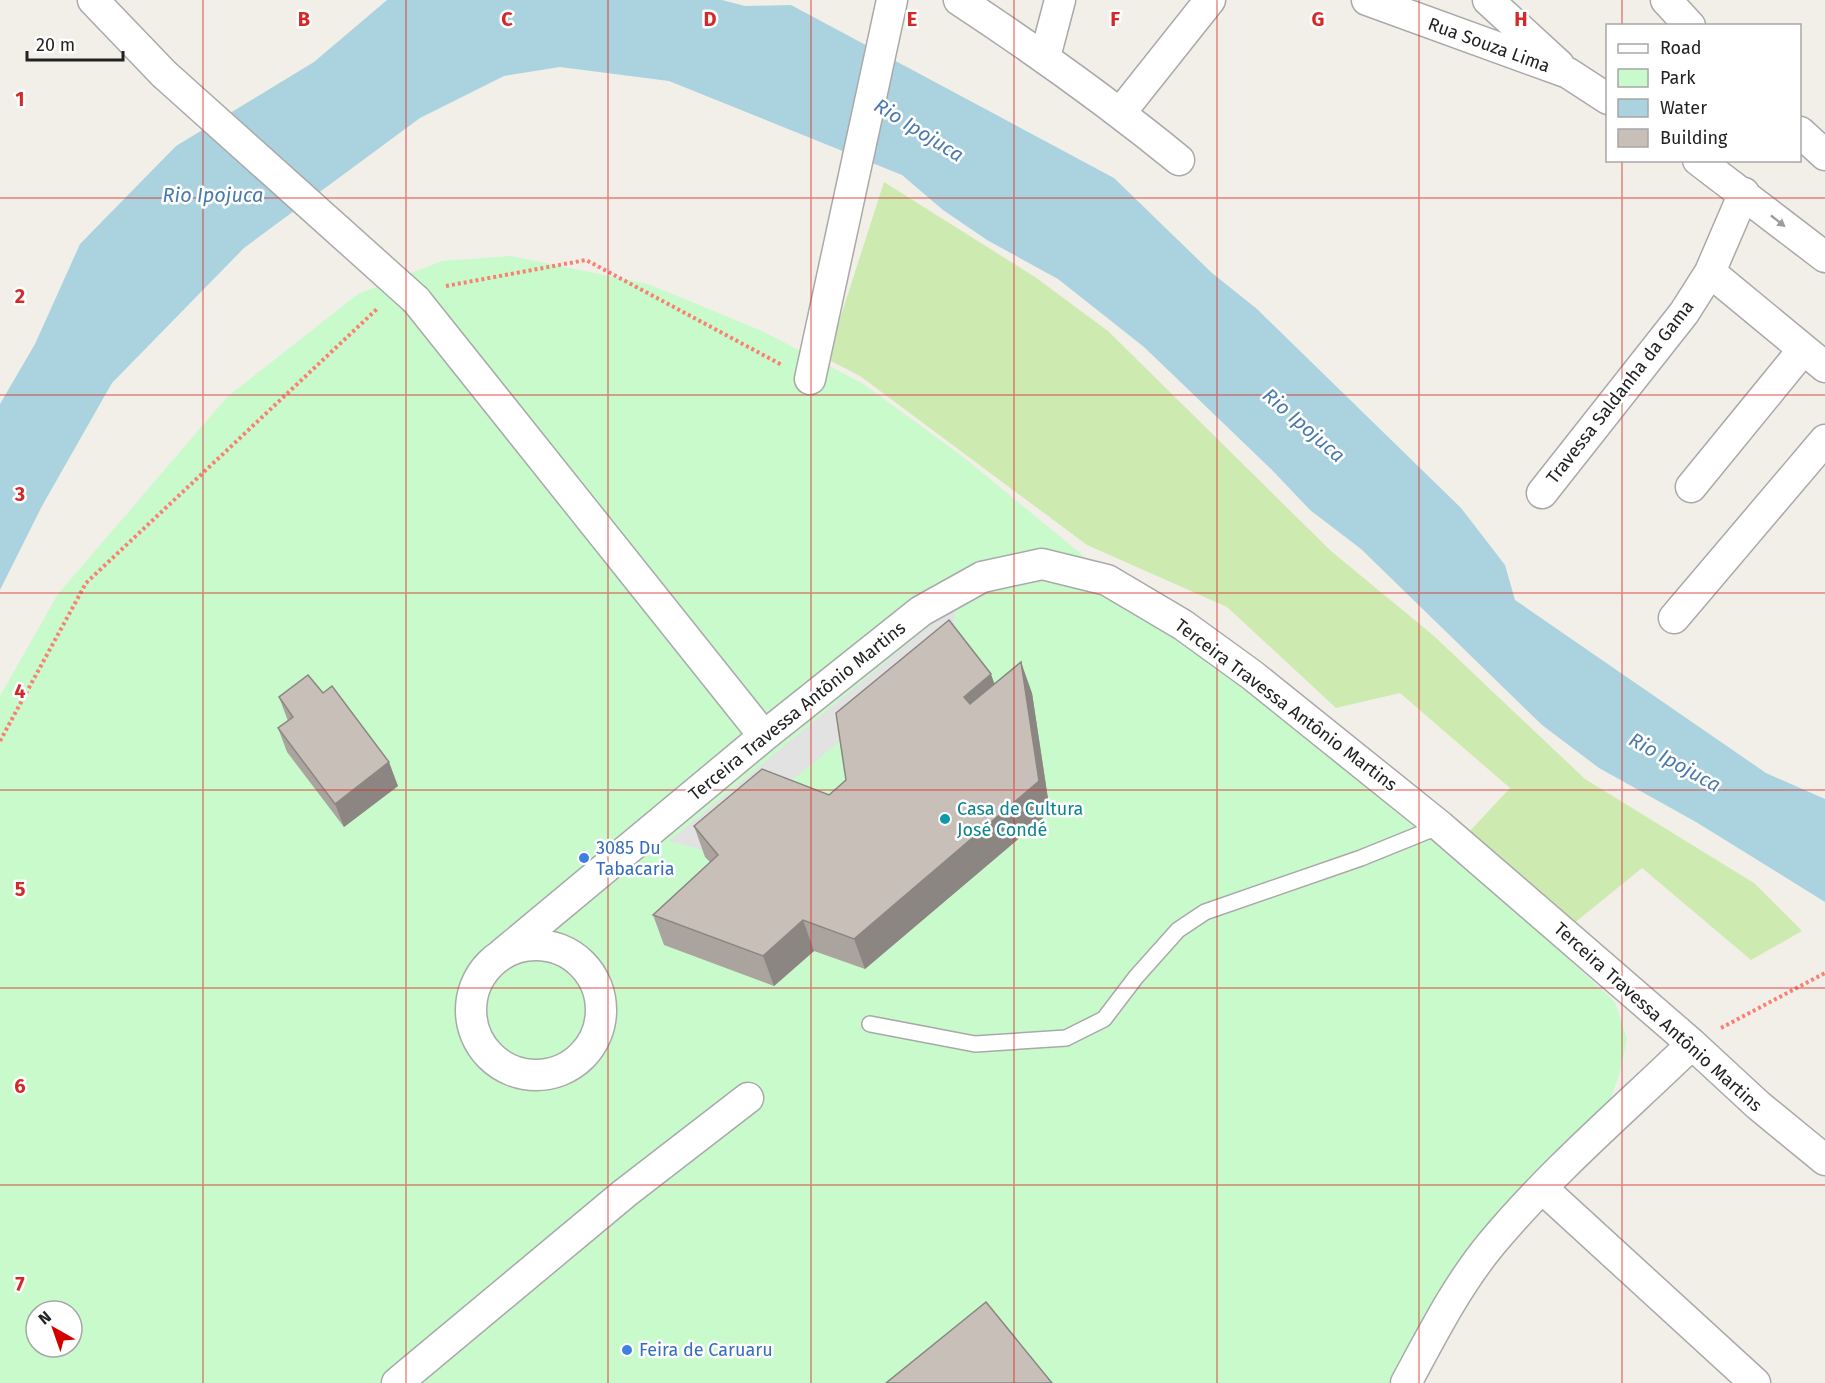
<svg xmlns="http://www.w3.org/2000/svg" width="1825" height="1383" viewBox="0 0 1825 1383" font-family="'Fira Sans',sans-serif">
	<rect width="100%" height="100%" fill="#f2efe9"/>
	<path fill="#cdebb0" d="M884 182 1035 277 1108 331 1331 551 1434 636 1585 779 1754 883 1802 931 1751 960 1642 868 1572 925 1468 833 1510 788 1400 693 1336 708 1227 607 1087 545 860 376 827 359Z"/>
	<path fill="#c8facc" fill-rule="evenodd" d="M511 256 648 284 762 331 862 383 962 456 1164 622 1401 804 1615 1002 1627 1039 1619 1076 1607 1108 1472 1246 1389 1383H0V696L58 594 227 397 358 294 442 261ZM36 1311H72V1347H36Z"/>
	<path fill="#e2e2e2" d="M956 604 952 649 706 851 669 841Z"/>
	<path fill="#aad3df" d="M387 0H722L745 6 791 5 1114 178 1212 273 1257 309 1461 508 1505 565 1515 600 1766 773 1825 799V902L1696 822 1599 768 1542 725 1361 549 1310 510 1272 470 1144 347 1058 279 987 240 943 210 902 175 669 81 560 67 504 76 420 118 244 248 112 383 42 506 0 590V404L35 344 80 244 176 146 314 62Z"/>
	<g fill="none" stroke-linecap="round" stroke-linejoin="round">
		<defs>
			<path id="lane" d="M870 1024 975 1044 1066 1038 1104 1019 1136 977 1178 930 1205 912 1361 858 1440 826"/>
			<path id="street" d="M93 0 164 74
				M959 0C1035 50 1108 102 1179 160
				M1367 0 1568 73 1608 99
				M1488 0 1559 65
				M1666 0 1690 26
				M1045 57 1060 0
				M1121 112 1210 0
				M1800 132 1825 155
				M1698 160 1825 257
				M1710 272 1825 367
				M416 300 764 736
				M810 379 892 0
				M1691 487 1802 351
				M1542 493 1684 313 1710 272 1744 193
				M1674 618 1825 440
				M471 1010a65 65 0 1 1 130 0a65 65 0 1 1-130 0Z
				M502 954 764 736 921 611 982 577 1042 564 1107 580 1183 625 1252 675 1440 826 1692 1044 1758 1105 1825 1160
				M1542 1188 1755 1383
				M397 1383 625 1193 748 1098
				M1406 1383C1432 1335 1457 1285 1492 1243 1552 1171 1625 1109 1692 1044"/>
		</defs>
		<use href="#lane" stroke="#a9a9a9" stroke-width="18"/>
		<use href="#street" stroke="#a9a9a9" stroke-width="33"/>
		<path stroke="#fa8072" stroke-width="4" stroke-dasharray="3 3" stroke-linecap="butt" d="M446 286 586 260 782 365
			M0 741 86 583 378 308
			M1721 1028 1825 973"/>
		<use href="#lane" stroke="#fff" stroke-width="15"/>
		<use href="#street" stroke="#fff" stroke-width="30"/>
		<defs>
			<path id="street-bridge" d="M164 74 416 300"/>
		</defs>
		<use href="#street-bridge" stroke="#a9a9a9" stroke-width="33" stroke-linecap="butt"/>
		<use href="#street-bridge" stroke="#fff" stroke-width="30"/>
	</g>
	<path fill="#aba49e" d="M995 684 1032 693 1050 812 865 969 814 951 774 986 664 945 653 915 710 862 705 857 694 826 829 795Z
		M323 693 398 786 344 827 287 752 278 728 288 721 279 697Z"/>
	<path fill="#8b8681" d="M1021 662 1032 693 1050 812 865 969 854 939Z
		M991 674 1002 705 975 727 964 697Z
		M389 762 398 786 344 827 335 804Z
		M803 920 814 951 774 986 763 956Z"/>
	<path fill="#c7bfb8" stroke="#8b8681" stroke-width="1.5" d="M949 620 991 674 964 697 970 704 1021 662 1039 781 854 939 803 920 763 956 653 915 718 855 694 826 762 769 829 795 846 780 836 713Z
		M308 675 323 693 332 686 389 762 335 804 278 728 293 717 279 697Z
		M986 1302 1052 1383H886Z"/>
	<defs><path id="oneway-solid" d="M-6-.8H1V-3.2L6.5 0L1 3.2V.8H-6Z" transform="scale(1.5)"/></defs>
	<use fill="#9c9c9c" href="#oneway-solid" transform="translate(1778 221) rotate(38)"/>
	<path fill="none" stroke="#d62828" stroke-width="1.5" stroke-opacity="0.55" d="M203 0V1383M406 0V1383M608 0V1383M811 0V1383M1014 0V1383M1217 0V1383M1419 0V1383M1622 0V26M1622 160V1383M0 198H1825M0 395H1825M0 593H1825M0 790H1825M0 988H1825M0 1185H1825"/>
	<circle fill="#0f9aa8" stroke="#fff" stroke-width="2" cx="945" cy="819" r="6"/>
	<g fill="#3f7fe0" stroke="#fff" stroke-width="2">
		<circle cx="584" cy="858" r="6"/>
		<circle cx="627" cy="1350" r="6"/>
	</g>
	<g text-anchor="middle" stroke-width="5" stroke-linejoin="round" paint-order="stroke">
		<g font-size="18" fill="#222" stroke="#fff">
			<text transform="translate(1489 45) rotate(20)" y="6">Rua Souza Lima</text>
			<text transform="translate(1620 392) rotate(-52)" y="6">Travessa Saldanha da Gama</text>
			<text transform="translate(1286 705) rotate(37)" y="6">Terceira Travessa Antônio Martins</text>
			<text transform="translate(797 711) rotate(-39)" y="6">Terceira Travessa Antônio Martins</text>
			<text transform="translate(1658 1017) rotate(42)" y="6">Terceira Travessa Antônio Martins</text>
		</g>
		<g font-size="18" fill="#0d838f" stroke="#fff" text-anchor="start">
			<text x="957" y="815">Casa de Cultura<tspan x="957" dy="21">José Condé</tspan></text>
		</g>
		<g font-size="18" fill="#366cbe" stroke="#fff" text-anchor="start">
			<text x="596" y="854">3085 Du<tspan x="596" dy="21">Tabacaria</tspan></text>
			<text x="639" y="1356">Feira de Caruaru</text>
		</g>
		<g font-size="20" font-style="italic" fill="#4a7aab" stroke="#fff">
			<text transform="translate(919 130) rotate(32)" y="7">Rio Ipojuca</text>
			<text x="213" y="202">Rio Ipojuca</text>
			<text transform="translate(1304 425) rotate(41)" y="7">Rio Ipojuca</text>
			<text transform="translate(1675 762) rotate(29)" y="7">Rio Ipojuca</text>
		</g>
	</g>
	<g font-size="20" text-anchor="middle" font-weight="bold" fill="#d62828" stroke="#fff" stroke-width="5" stroke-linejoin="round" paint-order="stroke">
		<text x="304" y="26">B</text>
		<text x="507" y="26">C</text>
		<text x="710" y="26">D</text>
		<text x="912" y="26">E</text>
		<text x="1115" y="26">F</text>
		<text x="1318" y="26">G</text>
		<text x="1521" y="26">H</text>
		<text x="20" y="106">1</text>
		<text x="20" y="303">2</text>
		<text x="20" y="501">3</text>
		<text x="20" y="698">4</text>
		<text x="20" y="896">5</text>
		<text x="20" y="1093">6</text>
		<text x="20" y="1291">7</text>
	</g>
	<rect x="1606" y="24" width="195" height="138" fill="#ffffff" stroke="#a7a7a7" stroke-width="1.5"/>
	<rect x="1618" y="44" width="30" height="9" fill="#ffffff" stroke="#a7a7a7" stroke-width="1.5"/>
	<text x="1660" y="54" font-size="18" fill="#222222">Road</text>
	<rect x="1618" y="69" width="30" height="18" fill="#c8facc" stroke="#a7a7a7" stroke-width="1.5"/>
	<text x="1660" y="84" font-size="18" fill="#222222">Park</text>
	<rect x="1618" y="99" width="30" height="18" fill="#aad3df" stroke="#a7a7a7" stroke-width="1.5"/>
	<text x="1660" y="114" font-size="18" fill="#222222">Water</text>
	<rect x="1618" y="129" width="30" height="18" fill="#c7bfb8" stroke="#a7a7a7" stroke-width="1.5"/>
	<text x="1660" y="144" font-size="18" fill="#222222">Building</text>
	<g transform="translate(54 1329) rotate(320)"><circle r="28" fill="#ffffff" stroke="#a7a7a7" stroke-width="1.5"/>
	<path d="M0-4.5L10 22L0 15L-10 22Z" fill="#d40000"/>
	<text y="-9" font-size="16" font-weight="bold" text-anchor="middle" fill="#222222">N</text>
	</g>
	<path d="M27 51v9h96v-9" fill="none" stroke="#222222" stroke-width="3"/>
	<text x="36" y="51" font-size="18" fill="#222222" stroke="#ffffff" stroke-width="4.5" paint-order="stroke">20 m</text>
</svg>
